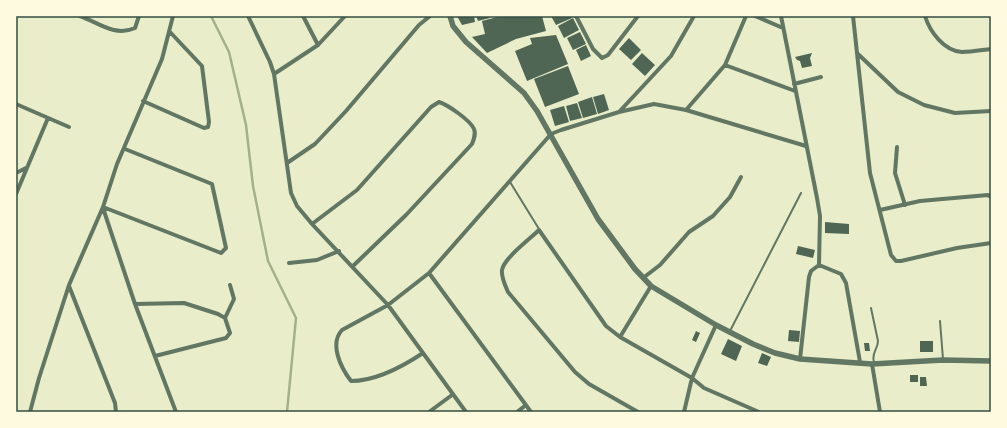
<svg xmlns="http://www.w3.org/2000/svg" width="1007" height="428" viewBox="0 0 1007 428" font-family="'Fira Sans Condensed',sans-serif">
	<rect width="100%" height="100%" fill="#e9edc9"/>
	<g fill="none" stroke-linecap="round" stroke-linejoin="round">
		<path stroke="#a3b18a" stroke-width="2.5" d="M211 16 229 52 246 125 253 186 268 261 296 318 287 412"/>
	</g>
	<path fill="#4f6655" d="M457 16H474L475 22 462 25Z
		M476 16H489L490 18 478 21Z
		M501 16H542L546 31 516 39 487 53 472 37 485 34 482 21Z
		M551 16H571L572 18 556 25Z
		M573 18 579 30 564 38 558 26Z
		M580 32 586 44 573 50 567 38Z
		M556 35 568 64 527 81 515 51 532 44 530 38Z
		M629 38 641 50 631 60 619 49Z
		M586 45 591 56 581 61 576 50Z
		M642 53 655 65 645 76 632 64Z
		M812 53 810 58 812 66 802 68 800 61 797 60 795 57Z
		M568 66 579 94 545 107 534 79Z
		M604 94 609 110 598 114 593 97Z
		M592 97 597 114 583 118 578 102Z
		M577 103 582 118 570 121 566 106Z
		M564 106 569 122 555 126 550 110Z
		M825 222 849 224V234L825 233Z
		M798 246 815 250 813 258 796 254Z
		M789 330 800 331 799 342 788 341Z
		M696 331 700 333 696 342 692 340Z
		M728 339 742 346 736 361 721 354Z
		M920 341H933V352H920Z
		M864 343H869L870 351H865Z
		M762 353 771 357 767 366 758 363Z
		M910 375H918V382H910Z
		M920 377H926L927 386H920Z"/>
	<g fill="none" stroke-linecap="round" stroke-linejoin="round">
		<path stroke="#617663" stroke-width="2" d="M510 182 539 229
			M871 308 878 341C878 349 871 353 874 362
			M940 321 943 359
			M730 331 801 193"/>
		<path stroke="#617663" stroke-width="4" d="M80 16C99 23 115 37 135 28L139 16
			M248 16 270 62 274 74 291 193 297 206 312 224 388 305 466 412
			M303 16 318 45
			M576 16 593 49 602 58 608 55 638 16
			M755 16 783 28
			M781 16 817 198 820 216 819 265 811 271 809 277 800 359
			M853 16 870 173 891 255 896 261H901L957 248 991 243
			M925 16C930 32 944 51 962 52 972 52 982 50 991 49
			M858 54 898 92 924 105 955 113 991 111
			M725 65 795 91
			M274 74 318 45 345 16
			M794 84 821 77
			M143 101 204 128 208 127 209 122 202 66 170 32
			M16 104 69 127
			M686 110 725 65 746 16
			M619 112 654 104 686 110 806 146
			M897 147 895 173 905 205
			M287 163 315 144 346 111 419 25 430 16
			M16 173 26 168
			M16 194 48 118
			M103 207 221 253 226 248 212 184 125 149
			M103 208 135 304 176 412
			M880 210 920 201 988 195 991 197
			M312 224 357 190 431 107 439 102C448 105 470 120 474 129 476 134 474 139 472 144L406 215 353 266
			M289 263 317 260 339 251
			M819 265 841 274 846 283 860 362
			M429 273 531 412
			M643 278 660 265 689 232 713 216 730 197 741 177
			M69 286 115 403 116 412
			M135 304 184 303 218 314 225 318 230 333 226 338 155 356
			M225 318 234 299 230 285
			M620 337 651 286
			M423 353C402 367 376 381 351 381 341 368 329 344 342 330L388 305 429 273 551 134 561 130 619 112 671 56 694 16
			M872 364 880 412
			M30 412 39 378 69 285 103 207 117 164 162 59 173 16
			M429 412 452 395
			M517 412 526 405
			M638 412 589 384 575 372 508 292C505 285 501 277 502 270 504 258 530 239 539 230L606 326 620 337 692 378 704 388 759 412
			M684 412 692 378 716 325"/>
		<path stroke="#617663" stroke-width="5.5" d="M450 16 453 26 466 42 524 93 537 111 598 219 635 269 651 286 716 325 753 344 775 353 800 359 872 364 943 360 991 361"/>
	</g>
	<rect width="1007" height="428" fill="none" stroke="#fefae0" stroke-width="34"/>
	<rect x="17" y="17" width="973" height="394" fill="none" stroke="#344e41" stroke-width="1.5"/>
</svg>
